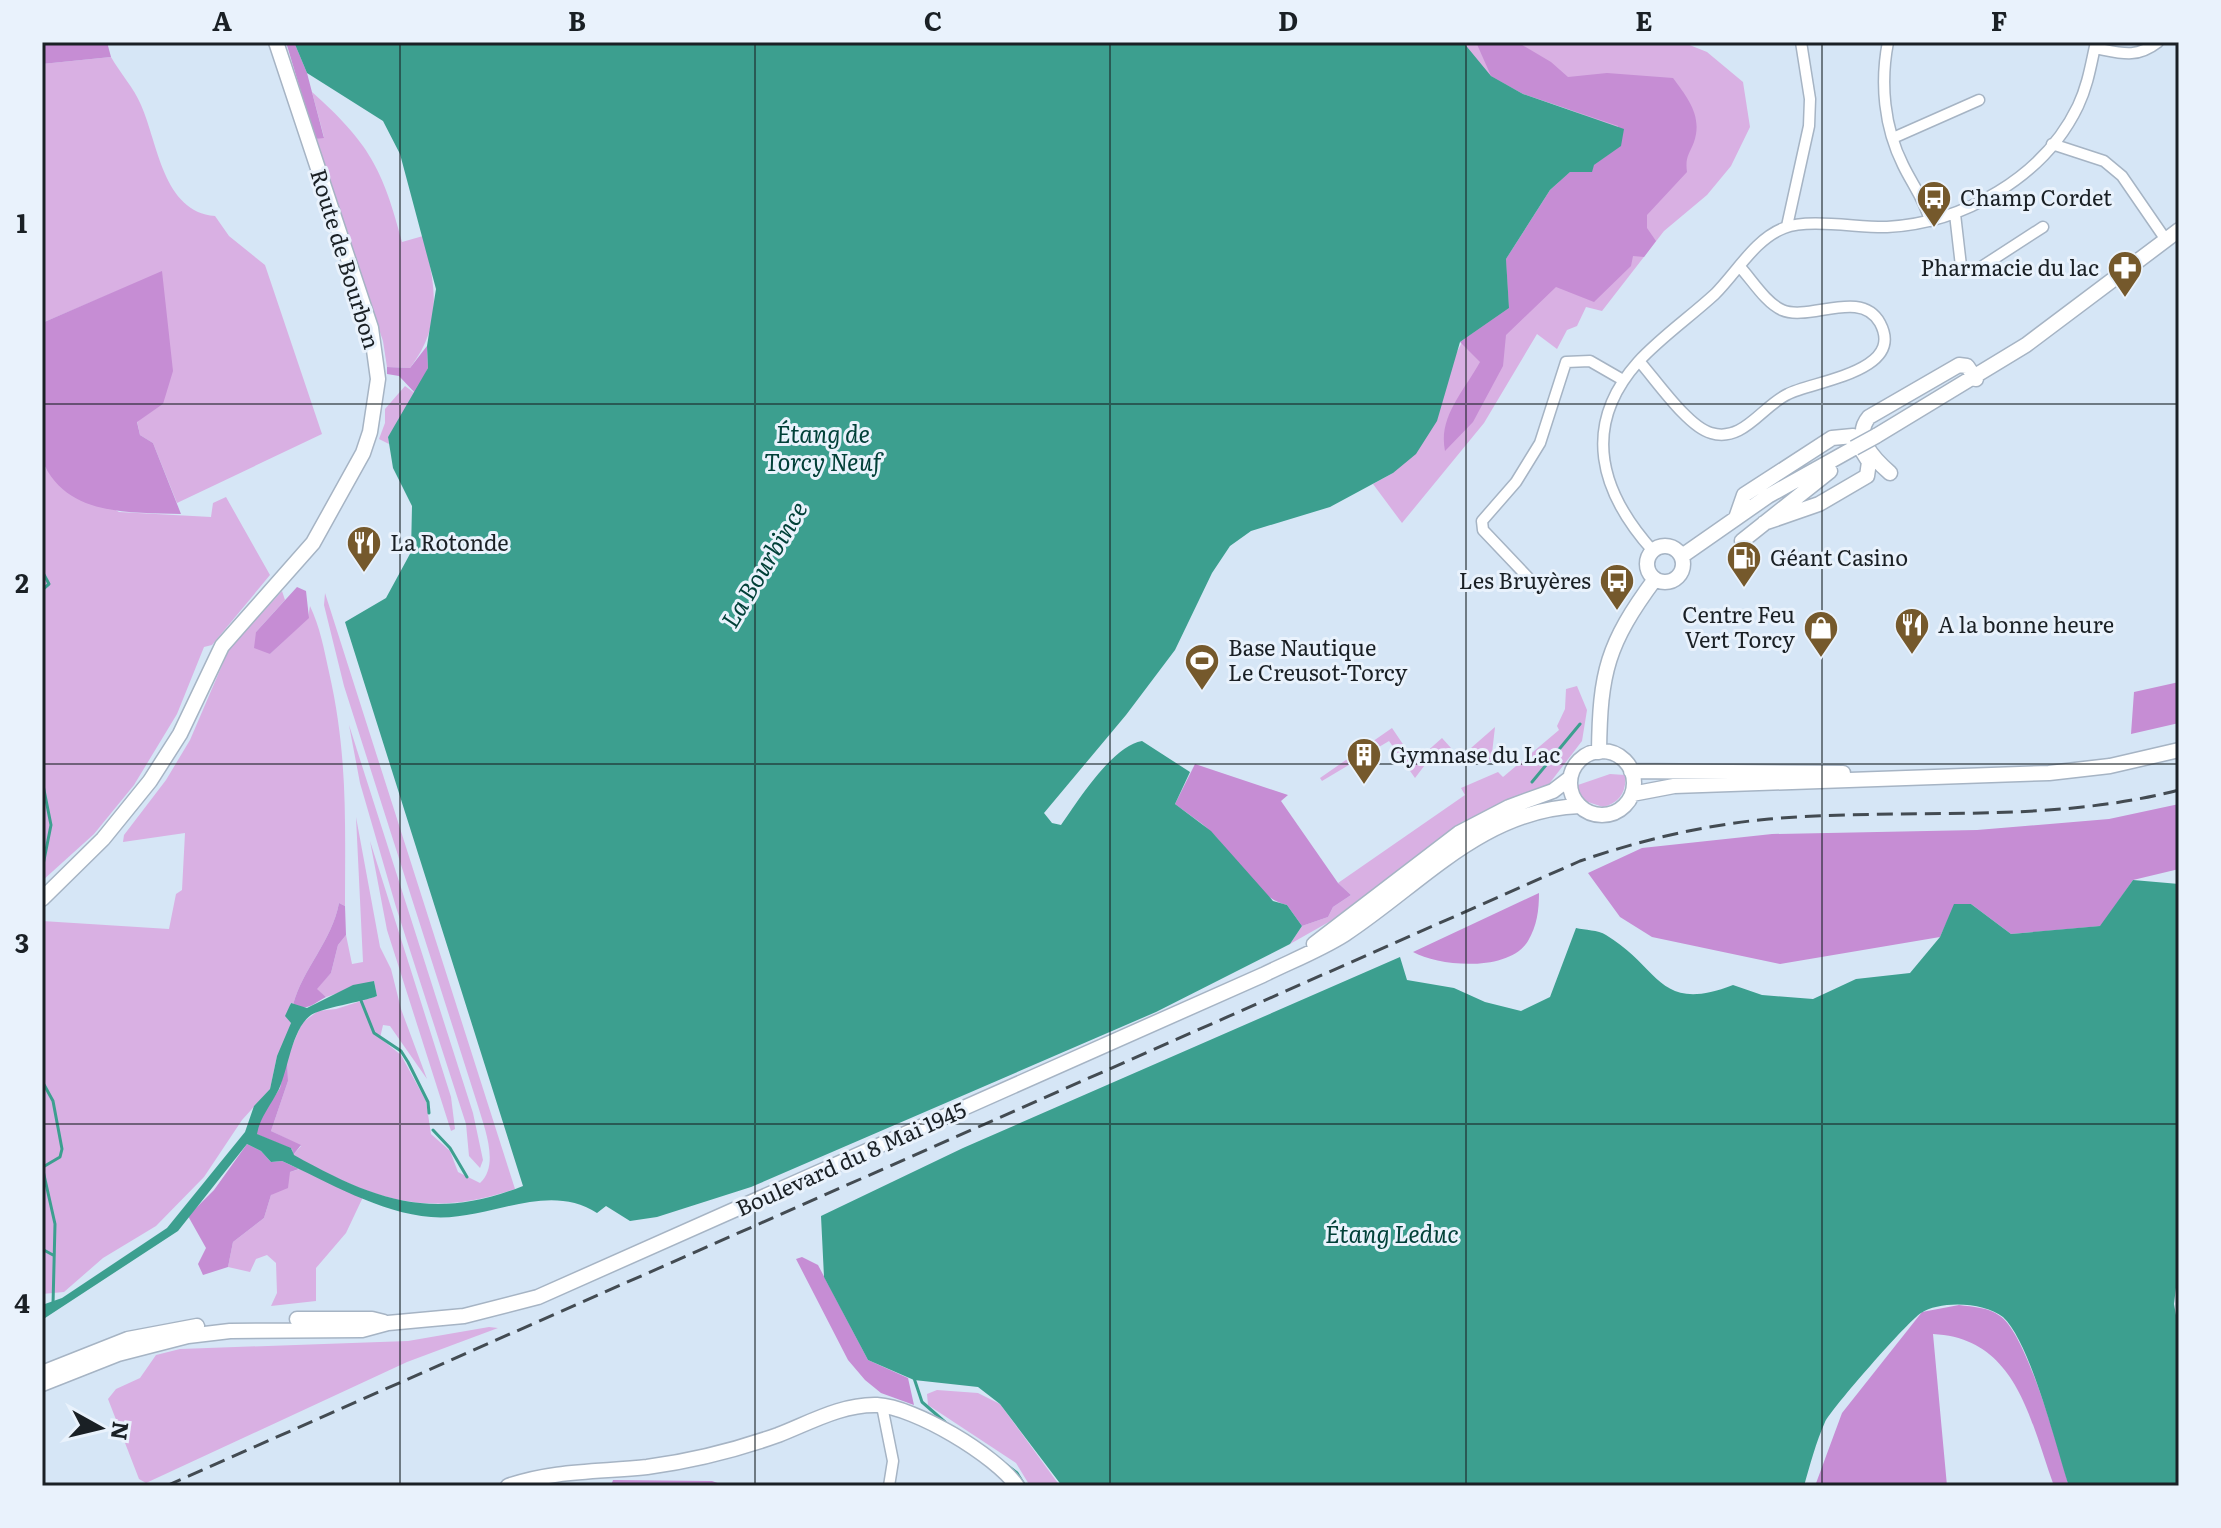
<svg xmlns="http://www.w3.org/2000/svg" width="2221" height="1528" viewBox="0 0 2221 1528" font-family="Literata,serif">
	<rect width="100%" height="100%" fill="#d6e6f6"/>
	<path fill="#d9b0e3" d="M1463 42H1682L1707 52 1743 82 1750 127 1731 166 1707 195 1664 231 1602 311 1586 307 1577 326 1567 330 1557 349 1537 334 1484 423 1402 523 1373 484 1393 473 1506 259 1599 123C1560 100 1478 91 1463 42Z
		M111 57C120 73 134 88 141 105 158 143 163 212 215 216L229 236 265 265 322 434 177 503 153 443 140 435 137 421 163 404 162 272 42 323V64Z
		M312 92C369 143 383 169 402 242L423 236C436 286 443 325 410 368L387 367 383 341 315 139 324 137Z
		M405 386 416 394 388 437 389 444 379 439 385 423V409Z
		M42 460 46 469 119 512 211 517 213 503 226 497 270 575 212 645 204 647 177 714 134 785 94 834 42 881Z
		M282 591 285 600 256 632 270 654 308 618 310 606C320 627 324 649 329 672 348 756 345 821 345 906L339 903C332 941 303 968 293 1005L290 1003 291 1031 277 1056 270 1089 242 1120 204 1177 156 1226 103 1258 64 1292 42 1294V921L169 929 176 894 182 890 185 833 123 842 124 835 166 780 190 740 229 649Z
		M325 593 515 1189C425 1219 374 1200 293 1155L301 1146 271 1131 288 1081 287 1058 302 1023 318 1011 336 1009 377 996 374 981 326 997 316 989 331 973 338 945 346 935 352 964 363 962 356 817 380 947 391 969 401 1009 427 1079 390 1026 383 1025 380 1038 401 1055 426 1101 431 1134 450 1151 458 1172 480 1183C500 1165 484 1127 478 1106L344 686 324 605Z
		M1577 686 1587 710 1582 741 1549 784 1462 822 1343 914 1290 944 1302 926 1328 917 1333 907 1351 895 1338 883 1465 795 1461 788 1498 772 1503 777 1559 730 1557 726 1565 709 1566 689Z
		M349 725 473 1113 483 1160 480 1168 469 1156 466 1124 396 907 360 783Z
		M1495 727 1491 762 1474 761 1471 748Z
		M1392 728 1415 762 1442 738 1451 748 1431 757 1415 778 1389 741 1322 781 1320 778Z
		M1610 774 1625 775C1627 792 1619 803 1603 807L1582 800 1575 786Z
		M370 841 451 1097 455 1129 451 1131 387 930Z
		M300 1169 363 1197 346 1233 316 1268V1301L271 1306 277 1293 276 1263 267 1255 256 1259 250 1272 228 1267 233 1242 264 1218 271 1195 290 1172Z
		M489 1327 498 1328 407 1362 146 1483 139 1479 108 1399 116 1389 140 1378 156 1355 180 1349 408 1341Z
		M937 1390 978 1393 1000 1404 1060 1486H1030L1016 1463 928 1405 927 1394Z"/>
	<path fill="#c68dd4" d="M42 42H107L111 57 42 64Z
		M286 42H294L307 73 324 138 315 139Z
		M1476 42H1517L1551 62 1568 77 1607 73 1673 78C1687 97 1703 116 1694 142 1689 155 1685 157 1687 172L1647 215V228L1656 241 1644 257 1633 256 1631 266 1594 302 1556 287 1506 335 1503 366 1473 422 1445 451C1438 417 1464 391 1480 362L1460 342 1509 308 1506 259 1550 190 1570 172 1594 165 1620 146 1618 126 1523 94 1491 76Z
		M162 271 173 371 163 404 137 422 140 435 153 443 181 514C129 512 66 517 42 460V323Z
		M427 346 428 368 416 394 399 376 387 374V367L410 368Z
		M297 587 306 591 309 618 270 654 254 648 256 632Z
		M2179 682V723L2131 734 2134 692Z
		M1195 764 1288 795 1281 801 1338 883 1351 895 1333 907 1328 917 1302 926 1287 905C1252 896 1235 854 1210 831 1200 821 1186 813 1175 804Z
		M2179 804V869L2133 880 2101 926 2011 934 1971 904H1955L1940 937 1780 964 1652 937 1620 917 1588 873 1642 848 1772 834 1977 830 2109 819Z
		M1539 893C1539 910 1537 926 1528 941 1509 972 1440 967 1413 952Z
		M339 903 345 906 346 935 338 945 331 973 317 989 326 997C314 1003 307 1012 293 1005 303 968 332 941 339 903Z
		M287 1058 288 1081 271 1131 301 1145 293 1155 292 1149 256 1134 259 1121 280 1088Z
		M247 1144 261 1151 271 1162 282 1161 299 1169 290 1172 288 1188 271 1195 264 1218 233 1242 228 1267 203 1275 198 1264 206 1248 188 1216 214 1190Z
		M802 1257 818 1265 868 1360 908 1378 914 1405 881 1393 865 1380 848 1360 796 1259Z
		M1959 1305C1973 1307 1988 1307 2000 1316 2027 1334 2059 1451 2069 1486H2054C2030 1420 2017 1338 1933 1334L1947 1486H1815L1842 1413 1922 1312Z
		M613 1480 712 1481 726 1486H611Z"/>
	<path fill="#3c9f8f" d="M294 42H1463L1491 76 1523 94 1624 129 1621 146 1594 165 1592 172H1570L1550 190 1506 259 1509 308 1460 342 1437 421 1416 454 1393 473 1330 507 1251 531 1230 546 1212 573 1175 650 1126 715 1044 813 1052 823 1061 825C1078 801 1112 746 1142 741L1190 772 1175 804 1211 831 1273 901 1287 905 1302 926 1290 944 1156 1012 751 1187 657 1217 630 1221 606 1206 597 1213C546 1180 487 1222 431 1217 380 1213 328 1182 282 1161L271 1162 261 1151 247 1144 178 1231 42 1320V1305L62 1298 167 1228 245 1132 254 1106 270 1089 277 1056 291 1023 285 1016 291 1003 307 1008 353 985 374 981 377 996C362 1002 321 1008 311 1015 292 1028 288 1070 279 1089 271 1105 260 1117 257 1134L291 1148 294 1155C375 1200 432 1222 523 1186L345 622 386 598 411 552 412 506 393 468 388 437 428 368 427 346 436 289 400 154 383 121 307 73Z
		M2133 880 2179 884V1263L2174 1304 2179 1332V1486H2069C2056 1447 2031 1343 2003 1317 1985 1302 1940 1300 1921 1313 1907 1322 1832 1408 1825 1422 1816 1442 1810 1465 1804 1486H1062L1000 1404 978 1387 914 1380 868 1360 824 1277 821 1216 963 1148 1400 957 1407 980 1454 988 1485 1002 1521 1011 1550 997 1576 928C1585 930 1598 930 1606 935 1661 968 1658 1014 1733 985L1762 995 1813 999 1856 979 1910 973 1940 937 1954 904H1971L2011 934 2100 926Z"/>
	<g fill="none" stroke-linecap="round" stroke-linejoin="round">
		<path stroke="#3c9f8f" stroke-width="3" d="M42 571 49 584 42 590
			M42 780 51 825 42 870
			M1532 782 1580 724
			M360 998 374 1033 401 1051 408 1062 428 1102 429 1113
			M42 1081 53 1101 62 1149 60 1157 43 1167
			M433 1130 450 1148 467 1177
			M42 1166 55 1224 53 1305
			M42 1249 53 1255
			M914 1378 922 1402 945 1422
			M978 1443 1017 1473 1025 1486"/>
		<defs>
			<path id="street" d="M1888 42C1880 83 1884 127 1903 165 1912 184 1925 200 1930 221
				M2095 48C2121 53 2136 59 2158 42
				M1893 138 1979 100
				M2052 144 2104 161 2122 176 2166 240
				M1955 214 1961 266 1975 271 2043 227
				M1787 226 1809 126 1810 99 1801 42
				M1639 361C1656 380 1688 427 1711 433 1743 443 1762 406 1788 394 1813 381 1906 372 1880 323 1861 288 1809 322 1782 310 1766 303 1752 280 1740 267
				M1653 551C1600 492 1581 426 1638 362 1661 337 1690 317 1715 294 1737 272 1755 239 1784 228 1809 218 1859 228 1887 227 1963 223 2044 177 2078 106 2088 85 2091 64 2096 42
				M1539 589 1483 530 1482 521 1516 482 1540 443 1566 362 1590 361 1623 380
				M882 1406 893 1461 889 1486"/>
			<path id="secondary" d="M1876 436 2026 345 2179 230
				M1890 473C1874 459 1852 437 1869 417L1959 365 1967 366 1976 379
				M1736 518 1744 495 1832 438 1853 436 1869 462 1867 476 1819 504 1764 523
				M1742 541 1830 471
				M1647 564a18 18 0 1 1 36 0a18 18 0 1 1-36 0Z
				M1682 556 1768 496 1854 448
				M1570 783a32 32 0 1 1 64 0a32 32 0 1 1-64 0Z
				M1599 752C1600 672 1607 644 1655 579
				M1631 771 1843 773
				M1632 794 1674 786 2049 773 2110 766 2179 750
				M42 899 103 839 150 781 180 734 222 646 313 543 363 453 370 432 378 379 371 328 276 42
				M1314 944 1459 833 1509 807 1553 791 1570 778
				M297 1319H372L384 1322
				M42 1373 128 1339 197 1326
				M42 1384 118 1354 188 1336 230 1331 362 1330 388 1323 464 1316 538 1297 1263 975C1289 962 1320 950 1345 934 1421 884 1483 809 1580 806
				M508 1486C553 1470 601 1472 647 1467 692 1461 736 1450 778 1435 809 1423 842 1404 877 1405 915 1407 995 1455 1017 1486"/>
		</defs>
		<use href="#street" stroke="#a6b4c4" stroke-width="13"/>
		<use href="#secondary" stroke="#a6b4c4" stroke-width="17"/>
		<use href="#street" stroke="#fff" stroke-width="10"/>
		<use href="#secondary" stroke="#fff" stroke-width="14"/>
		<path stroke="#434b52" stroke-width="3" stroke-dasharray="16 8" stroke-linecap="butt" d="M166 1486 1580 861C1641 840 1704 825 1769 819 1906 807 2043 825 2179 790"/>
		<defs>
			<path id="secondary-bridge" d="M1854 448 1876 436"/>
		</defs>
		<use href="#secondary-bridge" stroke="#a6b4c4" stroke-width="17" stroke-linecap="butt"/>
		<use href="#secondary-bridge" stroke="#fff" stroke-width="14"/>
	</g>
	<path fill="none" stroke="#1a2025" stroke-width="2" stroke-opacity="0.55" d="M400 42V1486M755 42V1486M1110 42V1486M1466 42V1486M1822 42V1486M42 404H2179M42 764H2179M42 1124H2179"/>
	<defs>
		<symbol id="bus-pin" viewBox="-11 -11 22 30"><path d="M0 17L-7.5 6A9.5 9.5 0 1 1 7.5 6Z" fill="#75592c" stroke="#e9f2fc"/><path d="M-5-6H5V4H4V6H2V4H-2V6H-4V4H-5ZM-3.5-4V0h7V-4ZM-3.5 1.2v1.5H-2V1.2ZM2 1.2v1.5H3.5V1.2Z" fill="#fff"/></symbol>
		<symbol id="pharmacy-pin" viewBox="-11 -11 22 30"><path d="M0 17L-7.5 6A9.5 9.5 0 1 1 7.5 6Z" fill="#75592c" stroke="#e9f2fc"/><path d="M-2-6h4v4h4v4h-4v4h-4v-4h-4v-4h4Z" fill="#fff"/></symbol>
		<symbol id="restaurant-pin" viewBox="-11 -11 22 30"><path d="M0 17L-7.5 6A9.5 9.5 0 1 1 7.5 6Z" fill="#75592c" stroke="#e9f2fc"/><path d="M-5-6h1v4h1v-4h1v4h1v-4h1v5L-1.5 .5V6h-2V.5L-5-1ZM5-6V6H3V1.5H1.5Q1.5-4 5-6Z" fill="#fff"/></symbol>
		<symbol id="fuel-pin" viewBox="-11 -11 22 30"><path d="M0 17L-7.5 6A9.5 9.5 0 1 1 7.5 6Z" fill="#75592c" stroke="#e9f2fc"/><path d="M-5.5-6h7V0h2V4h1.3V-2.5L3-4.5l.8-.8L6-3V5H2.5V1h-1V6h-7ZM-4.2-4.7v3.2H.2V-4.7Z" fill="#fff"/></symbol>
		<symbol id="shop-pin" viewBox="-11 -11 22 30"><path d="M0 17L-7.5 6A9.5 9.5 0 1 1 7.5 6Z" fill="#75592c" stroke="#e9f2fc"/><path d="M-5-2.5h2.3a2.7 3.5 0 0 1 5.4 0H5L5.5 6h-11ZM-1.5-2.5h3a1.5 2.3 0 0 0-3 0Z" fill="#fff"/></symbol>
		<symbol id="stadium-pin" viewBox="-11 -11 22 30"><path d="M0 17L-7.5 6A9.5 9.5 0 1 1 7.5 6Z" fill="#75592c" stroke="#e9f2fc"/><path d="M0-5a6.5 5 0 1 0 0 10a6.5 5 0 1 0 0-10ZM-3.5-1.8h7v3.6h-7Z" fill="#fff"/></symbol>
		<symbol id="building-pin" viewBox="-11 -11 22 30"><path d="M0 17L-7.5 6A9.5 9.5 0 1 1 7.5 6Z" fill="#75592c" stroke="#e9f2fc"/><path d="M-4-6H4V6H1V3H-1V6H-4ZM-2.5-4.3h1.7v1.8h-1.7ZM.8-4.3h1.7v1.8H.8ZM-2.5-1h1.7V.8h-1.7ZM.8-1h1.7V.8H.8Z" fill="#fff"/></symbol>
	</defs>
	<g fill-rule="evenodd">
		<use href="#bus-pin" x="1914" y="178" width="40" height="54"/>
		<use href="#pharmacy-pin" x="2105" y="248" width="40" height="54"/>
		<use href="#restaurant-pin" x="344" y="523" width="40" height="54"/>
		<use href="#fuel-pin" x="1724" y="538" width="40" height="54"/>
		<use href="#bus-pin" x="1597" y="561" width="40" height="54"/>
		<use href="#restaurant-pin" x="1892" y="605" width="40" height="54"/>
		<use href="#shop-pin" x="1801" y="608" width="40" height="54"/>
		<use href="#stadium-pin" x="1182" y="641" width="40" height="54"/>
		<use href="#building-pin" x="1344" y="735" width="40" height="54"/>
	</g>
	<g text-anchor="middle" stroke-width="6" stroke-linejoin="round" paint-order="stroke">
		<g font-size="22" fill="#1a2025" stroke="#e9f2fc" text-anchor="start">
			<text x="1960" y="206">Champ Cordet</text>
			<text x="2099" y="276" text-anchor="end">Pharmacie du lac</text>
			<text x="390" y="551">La Rotonde</text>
			<text x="1770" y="566">Géant Casino</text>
			<text x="1591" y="589" text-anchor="end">Les Bruyères</text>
			<text x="1795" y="623" text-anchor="end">Centre Feu<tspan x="1795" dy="25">Vert Torcy</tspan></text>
			<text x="1938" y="633">A la bonne heure</text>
			<text x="1228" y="656">Base Nautique<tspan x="1228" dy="25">Le Creusot-Torcy</tspan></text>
			<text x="1390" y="763">Gymnase du Lac</text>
		</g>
		<g font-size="22" fill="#1a2025" stroke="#e9f2fc">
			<text transform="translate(345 259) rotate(73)" y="8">Route de Bourbon</text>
			<text transform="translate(851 1159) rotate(-24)" y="8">Boulevard du 8 Mai 1945</text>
		</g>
		<g font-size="24" font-style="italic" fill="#014038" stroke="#e9f2fc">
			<text x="823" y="443">Étang de<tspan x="823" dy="28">Torcy Neuf</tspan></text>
			<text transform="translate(765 565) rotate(-59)" y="8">La Bourbince</text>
			<text x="1392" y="1243">Étang Leduc</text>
		</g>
	</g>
	<rect width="2221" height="1528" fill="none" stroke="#e9f2fc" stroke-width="88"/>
	<g transform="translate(100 1428) rotate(98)" stroke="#e9f2fc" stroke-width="6" paint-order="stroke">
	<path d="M0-6L14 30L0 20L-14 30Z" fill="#1a2025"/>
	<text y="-12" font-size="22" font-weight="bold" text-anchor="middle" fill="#1a2025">N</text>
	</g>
	<rect x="44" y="44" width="2133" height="1440" fill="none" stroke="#1a2025" stroke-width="3"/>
	<g font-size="26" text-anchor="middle" font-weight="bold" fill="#1a2025">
		<text x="222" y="31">A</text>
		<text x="577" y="31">B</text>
		<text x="933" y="31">C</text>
		<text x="1288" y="31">D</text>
		<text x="1644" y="31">E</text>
		<text x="1999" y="31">F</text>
		<text x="22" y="233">1</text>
		<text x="22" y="593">2</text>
		<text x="22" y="953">3</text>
		<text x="22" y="1313">4</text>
	</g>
</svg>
